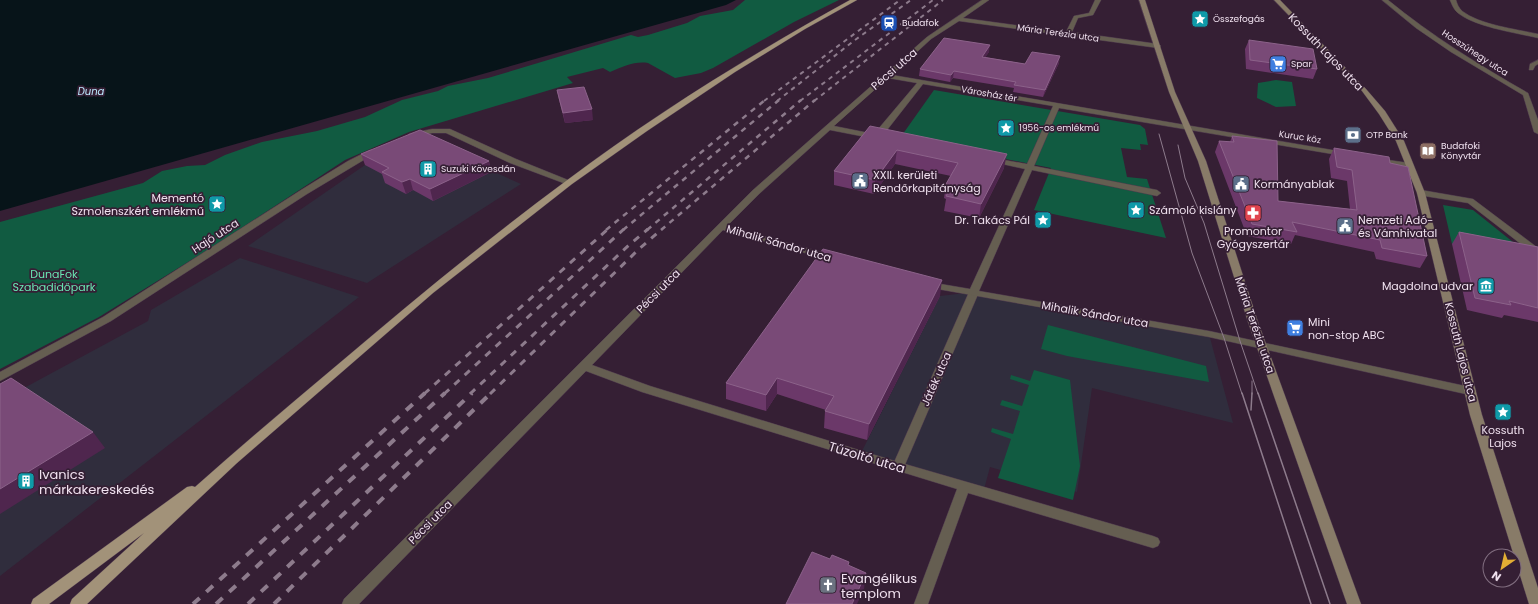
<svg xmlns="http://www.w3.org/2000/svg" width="1538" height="604" viewBox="0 0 1538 604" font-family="Poppins,sans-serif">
	<rect width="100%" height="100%" fill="#351f34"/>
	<path fill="#302d3d" d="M423 140 521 184 367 283 248 246 365 165Z
		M240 258 359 297 0 576V401L148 321 151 310Z
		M974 292 1209 334 1233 423 1092 388 1077 492 990 467 983 493 860 455 940 296Z"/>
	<path fill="#115b41" d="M745 0H839L794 22 713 68 701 73 675 78 648 63C634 61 623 67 610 72L603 68 567 77 573 83 409 132 345 160 214 246 99 317 0 369V222L143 183 162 171 187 166 205 165 225 155 262 142 317 131 365 117 402 100 438 91 448 86 488 78 631 35 638 37 648 35 687 23 700 16 733 10Z
		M1276 80 1292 82 1296 106 1276 107 1257 98 1258 83Z
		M934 90 1140 125 1145 129 1148 145 1140 144 1141 150 1121 148 1127 177 1147 179 1166 238 1034 210 1051 168 900 138Z
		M1443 205 1473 210 1534 259 1452 244Z
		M1048 325 1206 366 1209 382 1067 356 1041 349Z
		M1034 370 1070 380 1080 466 1073 500 998 478 1011 439 991 432 992 428 1013 434 1020 411 1000 405 1002 400 1022 406 1029 385 1010 379 1011 375 1030 381Z"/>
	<path fill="#071419" d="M0 0H736L726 5 0 211Z"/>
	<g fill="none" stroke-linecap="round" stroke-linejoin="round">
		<defs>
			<path id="pedestrian" d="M974 289 979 292 904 467 902 470 898 472 894 470 892 467 969 292Z"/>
			<path id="minor" d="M982 0H989L963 18 1066 32 1074 16 1089 13 1095 0H1101L1093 15 1078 18 1072 32 1158 44 1161 46 1158 48 959 21 931 39 892 75 1344 152 1348 154 1344 156 1059 108 1034 166 1157 190 1161 193 1157 196 1032 170 979 291 1209 331 1470 387 1474 388 1476 391 1474 394 1470 395 1209 337 926 287 924 285 926 283 929 282 970 289 1025 169 993 162 989 160 993 158 1027 164 1053 106 923 84 880 139H876L830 130 759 194 727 226 836 256 838 258 836 260H830L723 230 592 365 650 386 898 462 1153 536 1158 538 1160 542 1158 546 1153 548 968 493 928 604H914L957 489 642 392 586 371 359 604H342L344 599 753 190 927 37ZM888 78 917 83 874 134 834 126Z
				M1382 0H1388C1432 36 1479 65 1528 93L1538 120V134L1534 132 1523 95 1451 52 1416 28Z
				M1450 0H1456C1457 4 1459 8 1462 11 1480 25 1516 29 1538 34V38C1517 33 1475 27 1458 13 1454 10 1452 5 1450 0Z
				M1538 60V64L1535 66 1533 70H1529L1530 64Z
				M432 129H450L516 159 573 182 569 184H566L510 163 446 133H432L412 138 408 136 409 134Z
				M370 150H376L377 152 307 194 111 321 0 381V372L103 317 301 190 348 161Z
				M1375 158 1409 163 1413 165 1409 167 1378 162 1374 160Z
				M1421 190 1473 199 1538 248V256L1535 255 1468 203 1418 195 1417 193Z"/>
			<path id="secondary" d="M1139 0H1145L1175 92 1206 161 1258 322 1361 604H1347L1248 322 1198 161 1169 92Z
				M1274 0H1280L1366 89 1385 111 1404 141 1425 193 1482 415 1538 588V604H1529L1470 415 1417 193 1396 141 1379 114 1362 91Z"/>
			<path id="primary" d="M850 0H857L805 29 735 72 647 131 572 184 433 293 237 463 87 604H70L72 599 144 533 49 604H31L33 599 187 487 192 486 195 487C243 444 292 403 342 361 415 299 489 238 566 181 655 114 752 54 850 0Z"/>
		</defs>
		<use href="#pedestrian" stroke="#4f3a4e" stroke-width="1"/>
		<use href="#minor" stroke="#4f3a4e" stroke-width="1"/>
		<use href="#secondary" stroke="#4f3a4e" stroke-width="1"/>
		<use href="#primary" stroke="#4f3a4e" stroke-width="1"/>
		<use href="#pedestrian" fill="#655e51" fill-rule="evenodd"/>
		<use href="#minor" fill="#655e51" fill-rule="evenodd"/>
		<use href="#secondary" fill="#887b68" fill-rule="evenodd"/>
		<use href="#primary" fill="#a29279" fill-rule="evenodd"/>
		<path stroke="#8d7b8c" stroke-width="1" d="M1159 134 1192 253 1224 338 1242 394
			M1178 145 1185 178 1204 223 1240 341 1258 394
			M1252 394V381"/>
		<path stroke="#8d7b8c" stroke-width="1.5" d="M1242 393 1311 604
			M1258 393 1330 604
			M1251 410 1252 393"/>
		<path stroke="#8d7b8c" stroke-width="2" stroke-dasharray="4.5 4.5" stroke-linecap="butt" d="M764 101 900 0
			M777 101 855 40 911 0
			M800 101 933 0
			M814 101 943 0"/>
		<path stroke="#8d7b8c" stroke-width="2.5" stroke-dasharray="5.5 5.5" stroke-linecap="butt" d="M606 230 765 100
			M623 230 779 100
			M647 230 801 100
			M661 230 815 100"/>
		<path stroke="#8d7b8c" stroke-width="3" stroke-dasharray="7 7" stroke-linecap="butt" d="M424 394 608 229
			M444 394 624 229
			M470 394 629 245 648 229
			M490 394 639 249 662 229"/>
		<path stroke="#8d7b8c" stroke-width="4" stroke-dasharray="9 9" stroke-linecap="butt" d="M193 604 425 393
			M216 604 445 393
			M248 604 472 393
			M274 604 491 393"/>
	</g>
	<path fill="#6b3869" d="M1249 40 1317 69 1313 79 1246 69 1245 49Z
		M989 52 985 57 1025 64 1059 63 1043 97 1013 92 1014 88 953 78 950 82 919 76 920 69Z
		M557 90 593 120 565 123 559 100Z
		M870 126 1004 168 979 218 944 211 946 199 944 198 946 184 951 176 895 164 874 194 834 185V171Z
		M1232 136 1278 201 1350 209 1347 181 1331 178 1329 159 1334 148 1390 163 1427 256 1420 268 1376 259 1374 252 1295 235 1291 244 1247 236 1215 152 1219 141 1230 142Z
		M361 154 489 161 491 172 433 201 413 190 406 194 385 183 382 174 365 165Z
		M1459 232 1538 247V322L1504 315 1502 318 1467 310 1452 244Z
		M940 296 867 440 824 428 825 411 826 410 777 394 766 411 726 399V383Z"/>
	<path fill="#4f264e" d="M990 45 989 52 981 64 982 57Z
		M1060 56 1059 63 1043 97 1045 90Z
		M954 71 953 78 950 82 951 75Z
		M592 109 593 120 565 123 563 113Z
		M897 150 895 164 874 194 875 180Z
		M1007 154 1004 168 979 218 981 204Z
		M489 161 491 172 433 201 430 189Z
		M410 179 413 190 406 194 402 182Z
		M942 280 940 296 867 440 869 424Z
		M777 378V394L766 411V395Z
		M93 432 105 448 0 514V489Z
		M866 573 864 589 857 604H852Z"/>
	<path fill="#794a77" stroke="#8c628a" d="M944 38 990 45 982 57 1025 64 1032 52 1060 56 1045 90 1014 85 1016 82 954 71 951 75 920 69Z
		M1249 40 1313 49 1317 69 1250 60Z
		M584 87 592 109 563 113 557 90Z
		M870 126 1007 154 981 204 946 196 952 186 946 184 958 163 897 150 875 180 834 171Z
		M420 130 489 161 430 189 410 179 402 182 382 172 389 168 361 154Z
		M1232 136 1277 141 1278 201 1357 210 1352 170 1337 167 1334 148 1389 157 1390 163 1408 167 1427 256 1382 248 1380 240 1292 222 1297 232 1252 224 1219 141 1234 142Z
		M1459 232 1538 247V308L1509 301 1511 305 1475 298Z
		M823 249 942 280 869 424 825 411 834 396 777 378 766 395 726 383Z
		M11 378 93 432 0 489V384Z
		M812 552 830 559 832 555 849 562 848 565 866 573 852 604H786Z"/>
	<defs>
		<symbol id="sight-square" viewBox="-11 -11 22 22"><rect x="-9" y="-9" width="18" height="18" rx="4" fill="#0f9aa8" stroke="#351f34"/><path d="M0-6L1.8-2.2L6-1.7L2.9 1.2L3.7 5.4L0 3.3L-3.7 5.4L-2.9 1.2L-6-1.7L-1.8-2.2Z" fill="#fff"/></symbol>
		<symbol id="station-square" viewBox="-11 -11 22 22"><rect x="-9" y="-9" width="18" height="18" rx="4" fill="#1a4fb4" stroke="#351f34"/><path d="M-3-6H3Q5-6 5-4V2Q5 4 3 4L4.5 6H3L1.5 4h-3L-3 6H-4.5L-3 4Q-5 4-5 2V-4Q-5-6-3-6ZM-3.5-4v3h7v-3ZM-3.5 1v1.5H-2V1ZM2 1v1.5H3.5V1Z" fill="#fff"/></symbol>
		<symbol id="supermarket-square" viewBox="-11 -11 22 22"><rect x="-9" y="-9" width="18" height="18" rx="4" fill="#3f7fe0" stroke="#351f34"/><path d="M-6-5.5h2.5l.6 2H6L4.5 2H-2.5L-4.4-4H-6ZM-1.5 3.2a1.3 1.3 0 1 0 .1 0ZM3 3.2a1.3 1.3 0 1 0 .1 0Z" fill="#fff"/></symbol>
		<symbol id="bank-square" viewBox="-11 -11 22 22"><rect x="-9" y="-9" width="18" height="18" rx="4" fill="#5c6f8a" stroke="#351f34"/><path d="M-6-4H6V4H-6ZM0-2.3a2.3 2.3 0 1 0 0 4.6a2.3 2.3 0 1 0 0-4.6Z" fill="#fff"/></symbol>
		<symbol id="library-square" viewBox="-11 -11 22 22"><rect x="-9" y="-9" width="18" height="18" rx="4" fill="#8d6e63" stroke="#351f34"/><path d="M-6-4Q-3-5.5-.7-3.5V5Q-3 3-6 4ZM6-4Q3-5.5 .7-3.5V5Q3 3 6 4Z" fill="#fff"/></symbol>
		<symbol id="building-square" viewBox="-11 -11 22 22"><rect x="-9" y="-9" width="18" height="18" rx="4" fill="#0f9aa8" stroke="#351f34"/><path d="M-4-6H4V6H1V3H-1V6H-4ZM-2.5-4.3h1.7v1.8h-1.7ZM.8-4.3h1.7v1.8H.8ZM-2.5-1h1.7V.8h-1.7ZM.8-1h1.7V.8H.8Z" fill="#fff"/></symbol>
		<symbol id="civic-square" viewBox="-11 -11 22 22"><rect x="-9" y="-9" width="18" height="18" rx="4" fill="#5c6f8a" stroke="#351f34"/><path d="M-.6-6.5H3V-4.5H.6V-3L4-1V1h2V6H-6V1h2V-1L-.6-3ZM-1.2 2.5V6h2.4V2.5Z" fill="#fff"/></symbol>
		<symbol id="pharmacy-square" viewBox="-11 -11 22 22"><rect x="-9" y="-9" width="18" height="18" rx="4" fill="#e0444e" stroke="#351f34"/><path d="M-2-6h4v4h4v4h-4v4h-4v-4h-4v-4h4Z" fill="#fff"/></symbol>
		<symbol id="museum-square" viewBox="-11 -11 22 22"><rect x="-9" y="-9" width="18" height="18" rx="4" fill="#0f9aa8" stroke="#351f34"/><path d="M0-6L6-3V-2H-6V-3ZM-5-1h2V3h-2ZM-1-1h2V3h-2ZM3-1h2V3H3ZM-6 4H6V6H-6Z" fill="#fff"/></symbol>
		<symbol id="church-square" viewBox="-11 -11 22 22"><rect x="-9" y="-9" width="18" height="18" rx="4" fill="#6b7280" stroke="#351f34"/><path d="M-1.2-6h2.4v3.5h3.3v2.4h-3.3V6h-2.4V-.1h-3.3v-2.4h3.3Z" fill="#fff"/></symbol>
	</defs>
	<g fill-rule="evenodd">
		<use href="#sight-square" x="1190" y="9" width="20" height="20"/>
		<use href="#station-square" x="879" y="13" width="20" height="20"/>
		<use href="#supermarket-square" x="1268" y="54" width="20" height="20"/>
		<use href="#sight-square" x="996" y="118" width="20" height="20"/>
		<use href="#bank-square" x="1343" y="125" width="20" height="20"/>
		<use href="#library-square" x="1418" y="141" width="20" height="20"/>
		<use href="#building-square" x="418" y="159" width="20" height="20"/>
		<use href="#civic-square" x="850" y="171" width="20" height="20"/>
		<use href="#civic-square" x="1231" y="174" width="20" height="20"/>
		<use href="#sight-square" x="207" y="194" width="20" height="20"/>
		<use href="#sight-square" x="1126" y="200" width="20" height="20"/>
		<use href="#pharmacy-square" x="1243" y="203" width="20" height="20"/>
		<use href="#sight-square" x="1033" y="210" width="20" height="20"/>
		<use href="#civic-square" x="1335" y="216" width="20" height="20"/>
		<use href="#museum-square" x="1476" y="276" width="20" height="20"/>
		<use href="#supermarket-square" x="1285" y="318" width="20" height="20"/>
		<use href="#sight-square" x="1493" y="402" width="20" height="20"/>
		<use href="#building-square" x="16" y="471" width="20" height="20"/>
		<use href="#church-square" x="818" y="575" width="20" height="20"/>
	</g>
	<g text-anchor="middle" stroke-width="3.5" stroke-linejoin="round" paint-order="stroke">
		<g font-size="9" fill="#f0e1ef" stroke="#351f34" text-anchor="start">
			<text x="1213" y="22">Összefogás</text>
			<text x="902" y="26">Budafok</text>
			<text x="1291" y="67">Spar</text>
			<text x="1019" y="131">1956-os emlékmű</text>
			<text x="1366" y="138">OTP Bank</text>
			<text x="1441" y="149">Budafoki<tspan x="1441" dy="10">Könyvtár</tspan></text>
			<text x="441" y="172">Suzuki Kövesdán</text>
		</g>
		<g font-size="9" fill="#f0e1ef" stroke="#351f34">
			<text transform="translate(1058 33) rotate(8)" y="3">Mária Terézia utca</text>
			<text transform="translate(1475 53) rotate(33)" y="3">Hosszúhegy utca</text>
			<text transform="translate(989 94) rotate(10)" y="3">Városház tér</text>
			<text transform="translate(1300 137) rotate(9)" y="3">Kuruc köz</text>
		</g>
		<g font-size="10" font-style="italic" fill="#bce9fe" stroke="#351f34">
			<text x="91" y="95">Duna</text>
		</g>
		<g font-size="11" fill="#f0e1ef" stroke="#351f34">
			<text transform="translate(1326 52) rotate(46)" y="4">Kossuth Lajos utca</text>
			<text transform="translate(894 69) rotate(-41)" y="4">Pécsi utca</text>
			<text transform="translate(215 236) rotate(-33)" y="4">Hajó utca</text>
			<text transform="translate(779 243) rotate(16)" y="4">Mihalik Sándor utca</text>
			<text transform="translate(658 291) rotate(-45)" y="4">Pécsi utca</text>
			<text transform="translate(1095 314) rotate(10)" y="4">Mihalik Sándor utca</text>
			<text transform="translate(1255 325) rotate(71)" y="4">Mária Terézia utca</text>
			<text transform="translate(1461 352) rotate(76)" y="4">Kossuth Lajos utca</text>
			<text transform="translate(936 379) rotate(-66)" y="4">Játék utca</text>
			<text transform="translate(430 522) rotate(-45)" y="4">Pécsi utca</text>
		</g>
		<g font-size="11" fill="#f0e1ef" stroke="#351f34" text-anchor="start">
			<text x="873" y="179">XXII. kerületi<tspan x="873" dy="13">Rendőrkapitányság</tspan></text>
			<text x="1254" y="188">Kormányablak</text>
			<text x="204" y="202" text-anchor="end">Mementó<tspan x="204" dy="13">Szmolenszkért emlékmű</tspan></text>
			<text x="1149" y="214">Számoló kislány</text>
			<text x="1030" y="224" text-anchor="end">Dr. Takács Pál</text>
			<text x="1358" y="224">Nemzeti Adó-<tspan x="1358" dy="13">és Vámhivatal</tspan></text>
			<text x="1253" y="235" text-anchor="middle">Promontor<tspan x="1253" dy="13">Gyógyszertár</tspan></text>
			<text x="1473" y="290" text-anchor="end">Magdolna udvar</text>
			<text x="1308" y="326">Mini<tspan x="1308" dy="13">non-stop ABC</tspan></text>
			<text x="1503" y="434" text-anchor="middle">Kossuth<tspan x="1503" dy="13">Lajos</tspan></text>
		</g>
		<g font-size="11" fill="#69e8b4" stroke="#351f34">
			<text x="54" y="278">DunaFok<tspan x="54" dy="13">Szabadidőpark</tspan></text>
		</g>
		<g font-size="13" fill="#f0e1ef" stroke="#351f34">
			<text transform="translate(867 457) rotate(17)" y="5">Tűzoltó utca</text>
		</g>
		<g font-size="13" fill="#f0e1ef" stroke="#351f34" text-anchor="start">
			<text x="39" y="479">Ivanics<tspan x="39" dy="15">márkakereskedés</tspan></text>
			<text x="841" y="583">Evangélikus<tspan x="841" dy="15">templom</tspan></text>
		</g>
	</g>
	<g transform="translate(1502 568) rotate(214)"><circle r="19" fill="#351f34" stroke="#806d7f"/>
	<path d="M0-3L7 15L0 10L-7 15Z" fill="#e3ae34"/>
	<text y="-6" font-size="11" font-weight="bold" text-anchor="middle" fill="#f0e1ef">N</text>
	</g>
</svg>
